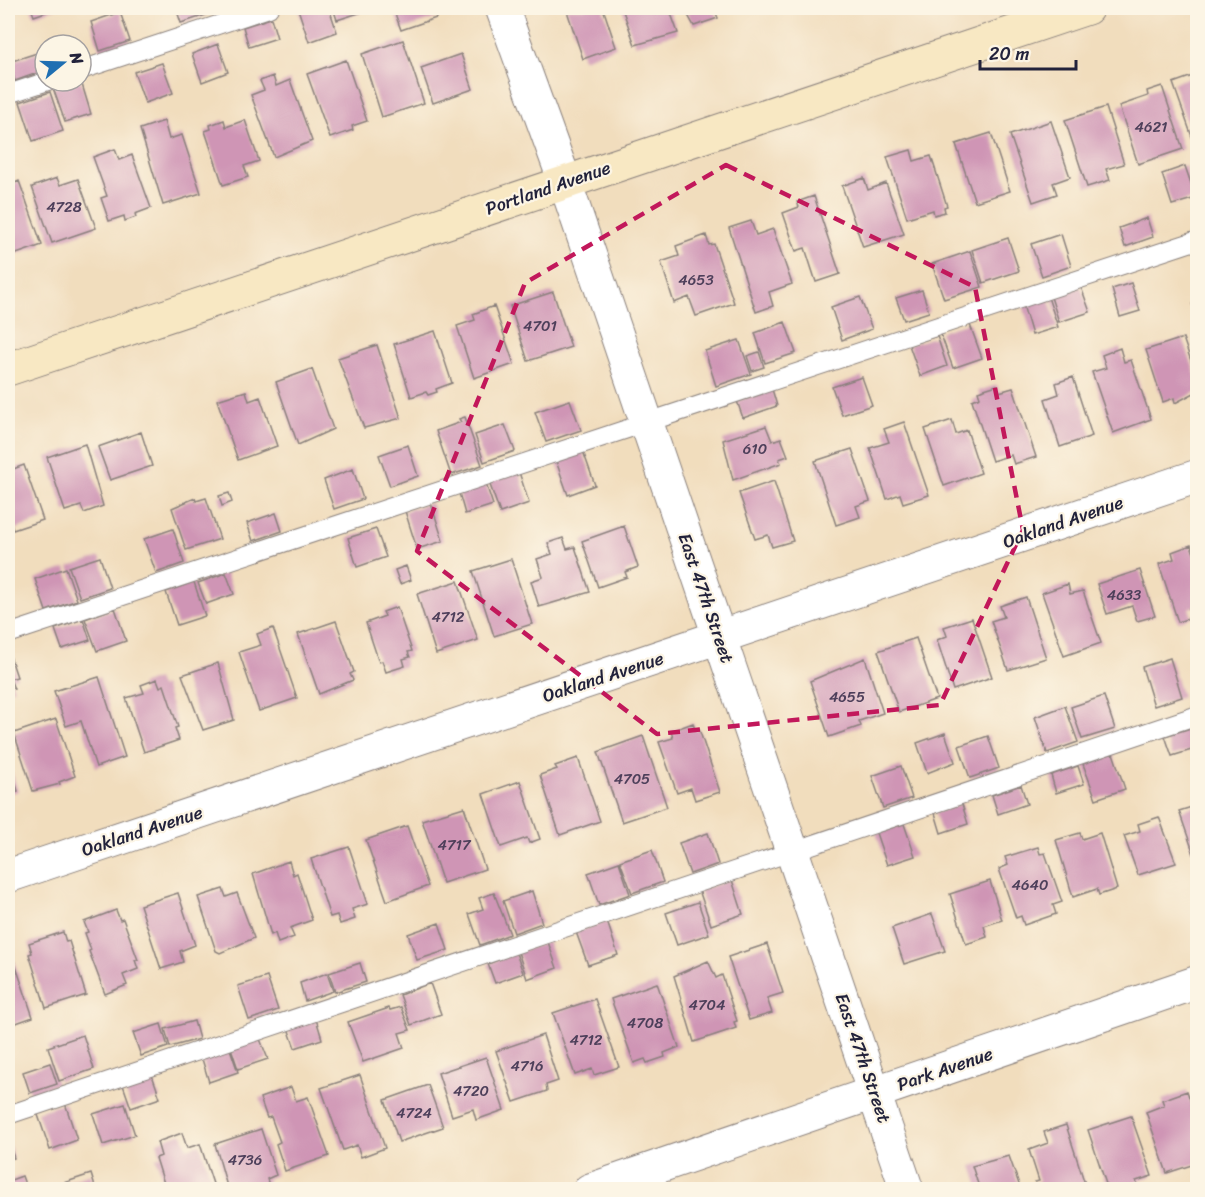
<svg xmlns="http://www.w3.org/2000/svg" width="1205" height="1197" viewBox="0 0 1205 1197" font-family="Sriracha,sans-serif">
	<rect width="100%" height="100%" fill="#fcf5e5"/>
	<filter id="ink" filterUnits="userSpaceOnUse"><feTurbulence type="fractalNoise" baseFrequency=".0167" numOctaves="2"/><feDisplacementMap in="SourceGraphic" scale="12" xChannelSelector="R" yChannelSelector="G"/><feConvolveMatrix kernelMatrix="1 2 1 2 8 2 1 2 1" color-interpolation-filters="sRGB"/></filter>
	<filter id="wash" filterUnits="userSpaceOnUse"><feTurbulence type="fractalNoise" baseFrequency=".008" numOctaves="4" result="noise"/><feDisplacementMap in="SourceGraphic" scale="24" xChannelSelector="R" yChannelSelector="G"/><feGaussianBlur stdDeviation="1.35" result="paint"/><feColorMatrix in="noise" values="0 0 0 0 0 0 0 0 0 0 0 0 0 0 0 0 0 1.4 0 .05"/><feComposite in="paint" operator="in"/></filter>
	<g filter="url(#wash)">
		<rect width="100%" height="100%" fill="#f1ddbd"/>
		<g id="blocks">
			<path fill="#cf95b5" d="M31 8H57L34 16Z
				M176 8H204L206 15 181 23Z
				M329 8 337 32 309 42 298 9Z
				M333 8H360L362 12 337 20Z
				M393 8H432L436 18 401 30Z
				M566 8H603L616 47 583 59Z
				M622 8H669L678 33 635 45Z
				M684 8H714L718 18 694 26Z
				M120 12 130 41 100 51 91 22Z
				M271 18 277 38 249 47 243 27Z
				M403 40 424 103 382 117 362 54Z
				M218 44 228 72 202 82 192 54Z
				M37 53 43 71 15 81 9 62Z
				M461 54 473 89 433 103 421 68Z
				M346 60 367 121 352 126 353 130 330 138 307 74Z
				M162 63 173 93 145 103 134 72Z
				M1198 74V151H1197L1173 83Z
				M273 76 276 86 290 80 312 141 274 157 251 95 264 90 260 81Z
				M76 81H81L91 114 65 122 53 88Z
				M1162 86 1183 149 1138 164 1119 106 1148 96 1147 91Z
				M50 92 63 131 33 141 20 102Z
				M1106 107 1124 164 1106 169 1110 180 1087 187 1065 120Z
				M224 120 226 127 245 120 259 161 244 166 248 177 223 185 205 131 211 129 210 125Z
				M164 121 169 139 182 135 201 193 163 205 140 129Z
				M1051 121 1070 177 1053 183 1057 194 1033 202 1010 135Z
				M991 133 1010 191 975 202 956 144Z
				M115 149 119 160 132 155 151 208 135 214 136 217 125 221 124 216 109 221 101 198 107 196 93 157Z
				M911 150 914 161 931 156 947 206 944 207 945 212 934 215 933 210 907 218 887 157Z
				M1185 166 1196 198 1172 205 1162 174Z
				M57 178 60 185 78 179 96 228 52 243 32 187Z
				M864 178 868 190 886 183 904 234 863 247 842 186Z
				M19 181 42 245 8 257V186Z
				M814 196 840 274 816 282 805 248 796 251 783 213 799 207 797 202Z
				M1147 218 1153 237 1125 247 1119 228Z
				M751 221 756 235 773 229 792 284 769 292 773 306 756 312 729 228Z
				M1061 234 1071 266 1042 276 1031 244Z
				M706 235 709 245 714 244 734 303 696 316 689 297 674 303 661 262 679 256 676 246Z
				M1008 238 1019 271 983 283 972 250Z
				M970 251 982 287 944 299 932 264Z
				M1131 283 1140 311 1120 317 1112 289Z
				M1081 287 1090 312 1059 322 1051 297Z
				M922 290 929 312 904 320 896 298Z
				M553 292 571 347 528 361 510 306Z
				M860 297 872 329 842 340 831 307Z
				M1048 297 1058 327 1032 335 1023 305Z
				M1198 302V320H1197L1192 304Z
				M494 306 514 364 474 378 457 326 475 320 473 314Z
				M785 322 796 353 765 363 755 333Z
				M969 322 982 358 953 368 940 332Z
				M435 331 452 383 436 389 437 392 428 395 426 392 411 397 394 344Z
				M937 336 947 366 920 376 909 345Z
				M1183 338 1198 381V391L1175 403 1174 398 1163 402 1146 350Z
				M739 340 751 374 716 386 705 351Z
				M377 345 401 418 364 428 338 358Z
				M1120 348 1124 362 1131 360 1151 419 1113 433 1092 372 1106 368 1102 355Z
				M759 352 764 367 752 371 747 356Z
				M312 369 333 429 298 445 276 382Z
				M862 377 872 405 842 415 832 387Z
				M1073 377 1092 436 1060 447 1045 399 1059 394 1056 383Z
				M997 385 999 392 1013 388 1036 457 1014 464 1011 455 992 461 972 400 980 397 978 391Z
				M772 389 777 406 743 418 737 401Z
				M246 391 249 401 260 397 277 446 238 460 217 400Z
				M570 400 581 430 546 442 535 412Z
				M465 417 482 465 451 475 436 431 461 422 459 419Z
				M952 420 956 434 967 430 981 473 944 486 925 429Z
				M904 422 929 495 903 503 900 494 887 499 870 448 889 442 884 429Z
				M505 425 515 451 484 462 475 435Z
				M766 426 772 441 781 438 788 456 779 459 781 463 733 480 723 440Z
				M141 432 152 466 110 480 98 447Z
				M85 444 103 506 84 513 81 506 65 511 47 457Z
				M408 445 418 476 390 486 379 455Z
				M852 449 870 501 856 506 860 517 836 525 815 461Z
				M583 451 595 485 568 495 556 461Z
				M24 465 43 520 13 530 8 515V471Z
				M353 469 363 499 334 509 324 480Z
				M519 472 529 503 500 513 489 482Z
				M774 481 793 541 772 547 768 535 755 539 739 493Z
				M486 484 493 505 465 514 459 493Z
				M229 493 232 502 222 506 219 496Z
				M195 498 196 501 206 498 220 539 186 550 172 508Z
				M431 503 443 541 417 549 405 511Z
				M276 513 282 531 253 541 247 523Z
				M624 526 638 567 625 572 627 577 598 587 582 541Z
				M173 529 184 563 156 573 144 539Z
				M376 529 386 557 357 567 348 538Z
				M563 538 567 549 575 547 590 592 539 607 531 581 543 577 537 559 552 554 548 543Z
				M1191 545 1198 565V605L1189 608 1192 617 1178 622 1159 564 1174 559 1172 552Z
				M100 557 110 588 80 598 69 567Z
				M511 559 532 624 494 636 473 571Z
				M406 566 411 580 400 584 395 570Z
				M66 568 77 600 46 611 35 579Z
				M1140 570 1155 616 1137 621 1132 606 1107 614 1097 584Z
				M226 573 234 594 206 604 198 583Z
				M458 581 478 640 436 654 417 594Z
				M194 582 205 616 177 625 166 592Z
				M1068 584 1070 594 1083 591 1101 643 1064 656 1042 593Z
				M1026 597 1046 658 1008 670 991 621 1004 617 1000 606Z
				M397 607 412 651 408 652 410 657 403 659 405 666 386 672 382 661 379 662 366 623 385 616 383 612Z
				M115 608 126 641 97 651 85 619Z
				M972 618 992 677 953 690 937 640 947 636 944 627Z
				M83 619 90 640 62 649 55 629Z
				M336 621 354 672 350 674 353 680 319 694 298 634Z
				M273 628 297 698 259 711 239 652 261 645 257 634Z
				M916 638 937 699 899 712 878 651Z
				M8 650 17 677 10 679 14 689 8 691Z
				M865 658 883 713 859 721 861 726 829 737 810 681Z
				M1170 658 1182 697 1154 706 1142 667Z
				M218 663 234 720 203 730 182 675Z
				M99 677 125 757 96 767 81 721 66 726 54 691Z
				M157 679 160 687 164 685 178 727 175 728 179 740 144 752 126 698 144 693 141 685Z
				M1104 696 1115 729 1082 739 1071 707Z
				M1065 706 1078 742 1047 753 1035 717Z
				M56 719 75 776 59 782 60 784 33 791 14 733Z
				M693 723 695 730 699 729 720 792 695 800 691 788 677 793 659 742 673 738 671 731Z
				M1194 727 1198 748 1172 756 1165 736Z
				M945 733 955 762 927 773 917 743Z
				M643 736 667 807 622 822 598 752Z
				M988 736 999 768 970 778 959 746Z
				M1113 753 1125 789 1096 799 1083 764Z
				M578 758 600 821 560 835 540 775 557 769 555 766Z
				M8 761 18 791 8 794Z
				M901 766 912 798 883 808 872 776Z
				M1078 766 1084 784 1056 793 1051 775Z
				M520 781 540 839 529 843 527 838 501 847 483 794Z
				M1021 785 1027 804 998 814 992 795Z
				M962 804 968 824 941 833 935 813Z
				M1198 805V860H1196L1179 811Z
				M464 807 485 869 443 883 422 820Z
				M1159 817 1176 863 1138 875 1124 836 1140 831 1138 824Z
				M904 824 915 856 887 865 876 833Z
				M407 826 428 886 387 901 366 840Z
				M708 833 718 864 690 874 679 843Z
				M1080 833 1082 839 1100 833 1117 889 1099 895 1097 889 1073 897 1056 840Z
				M349 847 368 904 352 909 355 919 340 924 337 915 330 917 311 859Z
				M1038 847 1040 854 1045 853 1062 902 1053 905 1056 914 1024 925 1021 916 1016 918 999 869 1008 865 1005 857Z
				M652 850 663 882 632 893 620 861Z
				M289 861 293 875 297 873 312 920 290 928 294 937 278 943 275 933 271 935 253 874Z
				M619 862 630 894 599 905 588 873Z
				M732 880 743 914 711 925 699 890Z
				M990 881 1002 920 984 926 987 937 966 944 950 894Z
				M223 889 226 897 237 893 254 938 220 953 216 951 198 897Z
				M532 891 542 923 514 933 503 901Z
				M178 893 195 945 180 951 183 962 161 969 140 905Z
				M494 893 510 934 480 945 469 914 483 909 479 898Z
				M698 902 709 934 677 945 666 913Z
				M116 910 120 920 123 919 138 960H135L138 969 123 975 127 985 105 994 89 951 91 950 85 933 88 932 84 922Z
				M932 914 945 951 904 964 892 928Z
				M607 921 618 955 588 965 576 932Z
				M439 923 448 950 417 960 408 934Z
				M63 932 66 942 69 941 86 995 46 1008 29 954 32 953 29 943Z
				M548 942 557 968 527 979 518 952Z
				M767 944 783 993 767 998 772 1013 749 1020 728 957Z
				M9 946 33 1017 8 1026V947Z
				M516 953 523 973 495 983 488 964Z
				M708 961 716 978 722 975 737 1021 734 1022 736 1028 694 1042 674 976Z
				M360 963 366 982 335 992 329 973Z
				M327 973 333 991 305 1001 300 983Z
				M267 977 278 1010 249 1020 238 986Z
				M430 983 441 1014 411 1025 400 995Z
				M657 983 679 1047 664 1053 665 1057 647 1063 645 1059 634 1063 611 999Z
				M595 999 619 1067 594 1075 592 1069 575 1075 553 1013Z
				M401 1007 410 1030 399 1033 404 1048 363 1062 348 1022 389 1008 390 1010Z
				M316 1019 322 1039 295 1048 288 1028Z
				M194 1021 199 1039 170 1047 165 1029Z
				M161 1024 168 1047 141 1056 133 1033Z
				M83 1035 94 1069 59 1081 48 1047Z
				M543 1035 558 1081 546 1085 547 1091 514 1102 496 1051Z
				M260 1039 268 1059 238 1069 231 1048Z
				M230 1049 238 1072 209 1082 202 1059Z
				M486 1057 504 1110 476 1120 473 1109 452 1116 438 1073Z
				M50 1063 57 1084 30 1093 23 1072Z
				M152 1075 160 1098 131 1108 123 1085Z
				M360 1075 385 1148 361 1157 357 1145 343 1150 321 1088Z
				M428 1085 443 1127 399 1142 385 1100Z
				M291 1087 296 1101 308 1097 329 1156 285 1171 276 1144 280 1142 271 1117 267 1118 260 1098Z
				M1187 1091 1198 1124V1163L1167 1173 1146 1112 1164 1105 1162 1100Z
				M65 1103 77 1140 50 1150 37 1112Z
				M125 1104 135 1135 103 1145 93 1114Z
				M1131 1116 1152 1176 1136 1181 1139 1190H1108L1088 1130Z
				M1066 1125 1086 1187 1038 1190 1035 1182 1039 1181 1029 1150 1048 1143 1044 1132Z
				M261 1129 276 1175 267 1179 270 1189 228 1190 215 1144Z
				M182 1133 187 1148 200 1144 215 1190H166L156 1158 161 1156 157 1142Z
				M8 1141 14 1158 8 1160Z
				M1009 1156 1021 1190H980L972 1166Z
				M91 1174 96 1190H52L51 1187Z
				M22 1176 27 1190H8V1181Z"/>
		</g>
	</g>
	<g filter="url(#ink)">
		<use href="#blocks" fill-opacity="0" stroke="#8a807c" stroke-width="1.5"/>
		<g fill="none" stroke-linecap="round" stroke-linejoin="round">
			<defs>
				<path id="lane" d="M81 70 269 8
					M8 94 48 81
					M8 634 1198 240
					M8 1115 1198 715"/>
				<path id="street" d="M502 8 565 182 907 1190
					M8 876 1198 476
					M590 1190 1198 982"/>
				<path id="secondary" d="M8 369 1087 8"/>
			</defs>
			<use href="#lane" stroke="#8a807c" stroke-width="20"/>
			<use href="#street" stroke="#8a807c" stroke-width="35"/>
			<use href="#secondary" stroke="#8a807c" stroke-width="35"/>
			<use href="#lane" stroke="#fff" stroke-width="18"/>
			<use href="#street" stroke="#fff" stroke-width="33"/>
			<use href="#secondary" stroke="#f8e8c3" stroke-width="33"/>
		</g>
	</g>
	<path fill="none" stroke="#c2185b" stroke-width="4.5" stroke-dasharray="12 8" stroke-linejoin="round" d="M726 165 975 287 1023 530 940 705 657 734 417 551 525 283Z"/>
	<g text-anchor="middle" stroke-width="4.5" stroke-linejoin="round" paint-order="stroke">
		<g font-size="15" fill="#4d3f5a">
			<text x="1151" y="132">4621</text>
			<text x="64" y="212">4728</text>
			<text x="696" y="285">4653</text>
			<text x="540" y="331">4701</text>
			<text x="755" y="454">610</text>
			<text x="1124" y="600">4633</text>
			<text x="448" y="622">4712</text>
			<text x="847" y="702">4655</text>
			<text x="632" y="784">4705</text>
			<text x="454" y="850">4717</text>
			<text x="1030" y="890">4640</text>
			<text x="707" y="1010">4704</text>
			<text x="645" y="1028">4708</text>
			<text x="586" y="1045">4712</text>
			<text x="527" y="1071">4716</text>
			<text x="471" y="1096">4720</text>
			<text x="414" y="1118">4724</text>
			<text x="245" y="1165">4736</text>
		</g>
		<g font-size="18" fill="#22223b" stroke="#fcf5e5">
			<text transform="translate(548 188) rotate(-19)" y="6">Portland Avenue</text>
			<text transform="translate(1063 522) rotate(-19)" y="6">Oakland Avenue</text>
			<text transform="translate(706 598) rotate(71)" y="6">East 47th Street</text>
			<text transform="translate(603 677) rotate(-18)" y="6">Oakland Avenue</text>
			<text transform="translate(142 831) rotate(-18)" y="6">Oakland Avenue</text>
			<text transform="translate(863 1058) rotate(71)" y="6">East 47th Street</text>
			<text transform="translate(945 1069) rotate(-19)" y="6">Park Avenue</text>
		</g>
	</g>
	<rect width="1205" height="1197" fill="none" stroke="#fcf5e5" stroke-width="30"/>
	<g transform="translate(63 63) rotate(71)"><circle r="28" fill="#fcf5e5" stroke="#a5a1a1" stroke-width="1.5"/>
	<path d="M0-4.5L10 22L0 15L-10 22Z" fill="#1f6fb2"/>
	<text y="-9" font-size="16" font-weight="bold" text-anchor="middle" fill="#22223b">N</text>
	</g>
	<path d="M980 60v9h96v-9" fill="none" stroke="#22223b" stroke-width="3"/>
	<text x="989" y="60" font-size="18" fill="#22223b" stroke="#fcf5e5" stroke-width="4.5" paint-order="stroke">20 m</text>
</svg>
